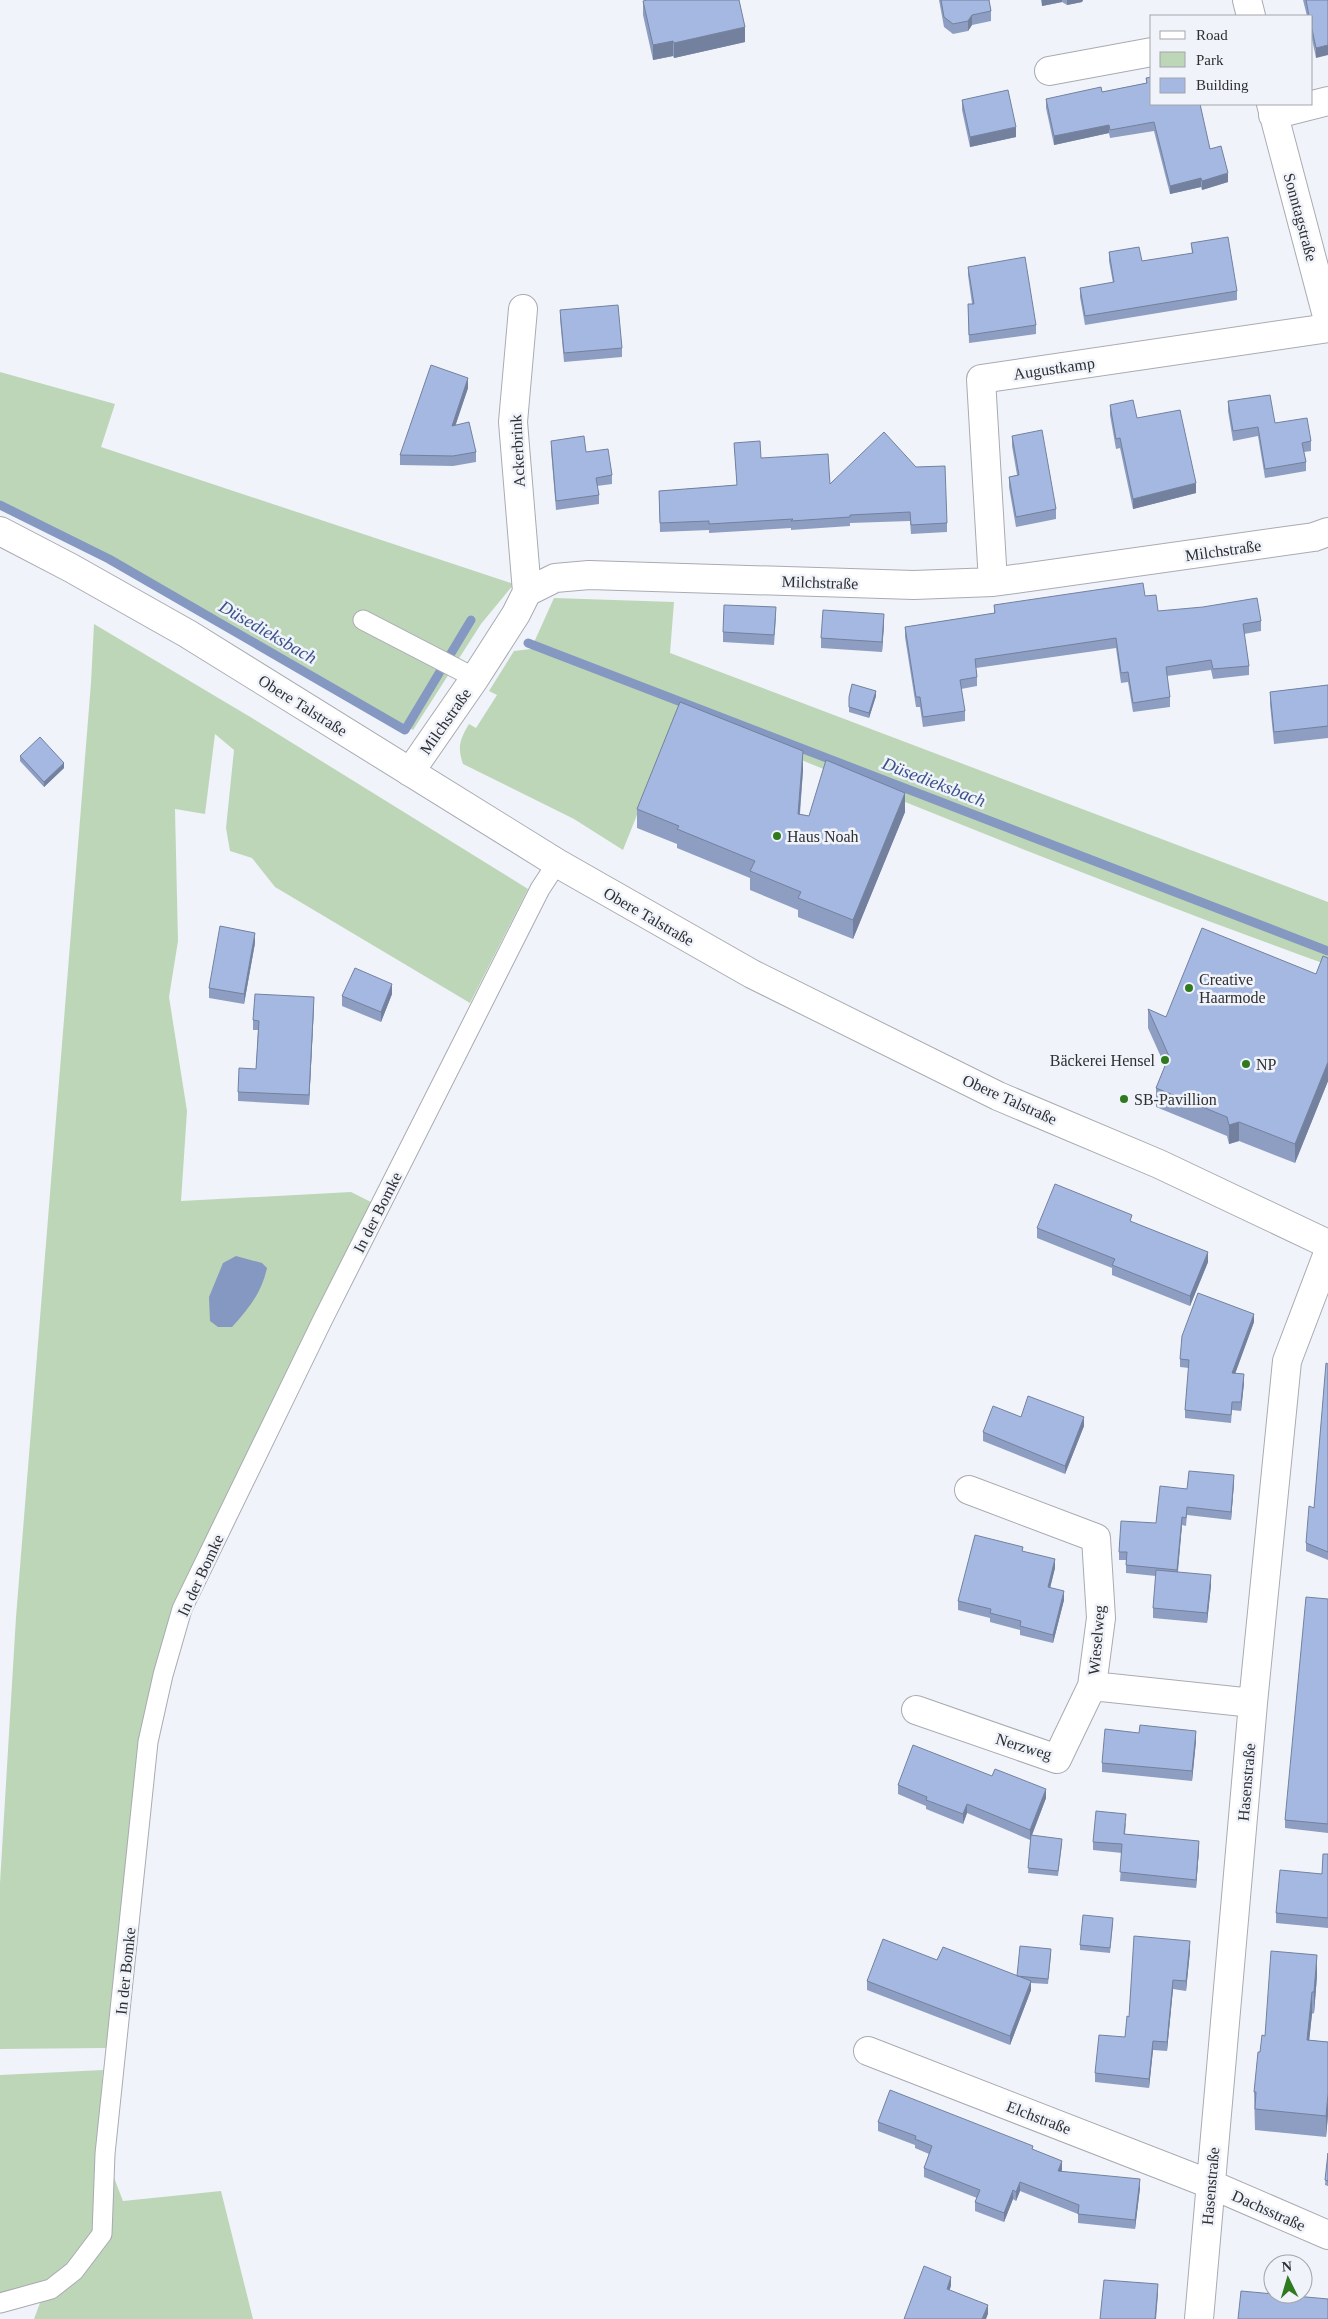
<svg xmlns="http://www.w3.org/2000/svg" width="1328" height="2319" viewBox="0 0 1328 2319" font-family="'Times New Roman',serif">
	<rect width="100%" height="100%" fill="#f0f3fa"/>
	<path fill="#bdd6b8" d="M0 372 115 404 101 447 514 584 481 624 413 730 110 556 0 501Z
		M554 598 674 602 670 653 1328 902V965C1109 886 894 798 679 710L623 850 574 819 463 764C457 747 460 739 469 724L476 728 497 695 489 691 514 651 531 649Z
		M94 624 252 718 528 889 470 1003 275 887 252 858 230 851 226 828 234 750 215 734 205 814 175 809 178 941 169 997 187 1111 181 1201 351 1192 373 1203 196 1558 174 1607 137 1777 106 2048 0 2049V1883L16 1617 91 683Z
		M103 2070 98 2136 123 2201 221 2191 253 2319H34L46 2287 0 2297V2075Z"/>
	<path fill="#8598c1" d="M236 1256 262 1263 267 1268C261 1294 249 1308 232 1327H218L210 1321 209 1297 223 1263Z"/>
	<g fill="none" stroke-linecap="round" stroke-linejoin="round">
		<path stroke="#8598c1" stroke-width="9" d="M0 505 109 559 405 730 471 620
			M528 643 1328 951"/>
		<defs>
			<path id="service" d="M363 620 475 678
				M0 2303 51 2289 74 2271 102 2234 105 2154 148 1742 163 1675 182 1609 323 1319 540 889 557 863"/>
			<path id="minor" d="M1247 0 1251 16
				M1049 71 1152 52
				M1271 104 1328 320
				M1273 115 1328 101
				M523 309 513 422 527 592
				M993 582 981 379 1328 328
				M410 772 475 678 516 614 527 592 555 578 589 575 914 585 993 582 1314 537 1328 532
				M1092 1686 1253 1703
				M916 1710 1057 1759 1092 1686 1101 1618 1096 1538 969 1490
				M868 2051 1210 2184 1328 2235
				M1199 2319 1253 1703 1287 1361 1328 1253"/>
			<path id="tertiary" d="M0 531 71 568 188 634 557 863 752 974 998 1096 1159 1164 1328 1244"/>
		</defs>
		<use href="#service" stroke="#a8abb1" stroke-width="21"/>
		<use href="#minor" stroke="#a8abb1" stroke-width="30"/>
		<use href="#tertiary" stroke="#a8abb1" stroke-width="30"/>
		<use href="#service" stroke="#fff" stroke-width="19"/>
		<use href="#minor" stroke="#fff" stroke-width="28"/>
		<use href="#tertiary" stroke="#fff" stroke-width="28"/>
	</g>
	<path fill="#8d9ec2" d="M939 0H989L991 11V21L972 25 968 31 953 34 944 27Z
		M1041 0H1083L1082 2 1067 5 1062 2 1042 6Z
		M1303 0H1328L1316 58 1312 39V16H1307Z
		M643 1 745 42 674 58 673 56 653 60 643 15Z
		M1146 78 1210 149 1228 182 1202 190 1201 187 1170 194 1154 131 1110 138 1109 133 1054 145 1046 108V99L1102 92 1146 83Z
		M962 100 1016 137 970 147 962 110Z
		M1191 243 1237 291V300L1085 325 1080 297V288L1113 283 1109 261V252L1142 261 1192 254Z
		M968 267 1036 325V334L969 343 968 304H972L968 275Z
		M560 310 622 348V357L564 362 560 319Z
		M468 388 455 425 476 452V462L453 466 400 465V455Z
		M1228 401 1275 423 1311 441V451L1304 452 1306 462V471L1265 478 1258 436 1233 441 1228 411Z
		M1110 405 1196 493 1133 509 1120 448 1116 449 1110 415Z
		M1012 436 1056 509V519L1016 527 1009 487V477L1017 475 1012 446Z
		M551 441 586 452 612 475V484L597 486 599 495V504L556 510 551 450Z
		M734 443 761 458 830 484 947 523V532L911 534 910 521 850 523V526L791 530V528L709 533V530L660 532 659 491 737 485Z
		M1145 596 1158 611 1261 621V631L1244 634 1249 666V675L1213 679 1211 670 1167 676 1170 697V707L1133 712 1128 682 1121 683 1116 648 976 668 977 677V686L961 689 965 711V721L923 727 920 707H916L905 637V627L994 613V605Z
		M776 617 774 645 723 642V632Z
		M884 624 882 652 821 648V638Z
		M1328 685V738L1274 744 1270 704V692Z
		M876 696 869 718 849 712V697Z
		M20 756 64 768 44 787 20 761Z
		M803 770 800 814 809 816 905 812 853 939 798 917V910L750 890V878L677 848V844L637 828V809Z
		M255 943 244 1004 209 998V988Z
		M1328 958V1081L1295 1163 1239 1141 1229 1144 1227 1136 1156 1107V1088L1165 1066 1148 1028V1009L1166 1017 1316 974Z
		M392 994 381 1022 342 1006V996Z
		M314 1006 309 1105 238 1101V1092L256 1069 258 1030H253V1020Z
		M1132 1222 1208 1262 1190 1306 1112 1275V1268L1037 1238V1228Z
		M1254 1322 1235 1374 1244 1383 1241 1411 1232 1410 1231 1423 1185 1418V1410L1189 1368 1180 1367V1359Z
		M1328 1364V1560L1306 1551V1543L1314 1508Z
		M1021 1417 1084 1426 1065 1474 983 1441V1432Z
		M1234 1483 1231 1520 1187 1515 1186 1526 1182 1525 1178 1572 1211 1585 1207 1623 1153 1618V1608L1156 1576 1126 1573V1560H1119V1552L1156 1523 1187 1489Z
		M1023 1552 1055 1568 1050 1588 1064 1600 1053 1643 1020 1635V1630L990 1622V1618L958 1610V1601Z
		M1328 1599V1833L1285 1828V1820Z
		M1196 1741 1192 1781 1102 1772V1763Z
		M898 1785 1046 1798 1032 1835 1062 1844 1058 1876 1028 1873 1031 1838 1030 1840 967 1813 963 1824 926 1809V1806L898 1794Z
		M1126 1823 1125 1834 1199 1850 1196 1888 1120 1881 1122 1853 1093 1850V1842Z
		M1328 1854V1928L1276 1923V1913L1322 1874Z
		M1113 1923 1110 1953 1080 1950V1945Z
		M1190 1951 1186 1991 1173 1989 1167 2051 1153 2050 1149 2088 1095 2082V2073L1125 2037 1129 2017Z
		M1051 1955 1048 1984 1031 1983V1990L1010 2045 867 1990V1981L937 1960 1017 1976Z
		M1317 1976 1314 2013 1312 2014 1309 2040 1328 2042V2115L1326 2137 1255 2130 1254 2092 1260 2052 1265 2036Z
		M878 2122 1033 2150 1062 2170 1061 2171 1140 2188 1135 2229 1078 2223V2214L1020 2191 1016 2201 1013 2199 1004 2222 975 2211V2202L977 2198 924 2177V2168L929 2154 915 2148V2145L878 2131Z
		M1328 2153V2186L1325 2185Z"/>
	<path fill="#73819e" d="M1042 0H1062V2L1042 6Z
		M1067 0H1083L1082 2 1067 5Z
		M972 15V25L968 31V21Z
		M745 27V42L674 58V43Z
		M673 41V56L653 60V45Z
		M1328 45V55L1316 58V48Z
		M1109 125V133L1054 145V136Z
		M1016 127V137L970 147V137Z
		M1228 173V182L1202 190V181Z
		M1201 178V187L1170 194V186Z
		M468 378V388L452 436V426Z
		M1196 483V493L1133 509V499Z
		M884 614V624L882 652V642Z
		M876 691V696L869 718V713Z
		M803 751V770L798 833V814Z
		M64 763V768L44 787V782Z
		M905 793V812L853 939V920Z
		M255 933V943L244 1004V994Z
		M392 984V994L381 1022V1012Z
		M314 997V1006L309 1105V1095Z
		M1328 1062V1081L1295 1163V1144Z
		M1239 1122V1141L1229 1144V1125Z
		M1208 1252V1262L1190 1306V1296Z
		M1254 1314V1322L1232 1382V1373Z
		M1244 1374V1383L1241 1411V1402Z
		M1084 1417V1426L1065 1474V1466Z
		M1234 1475V1483L1231 1520V1512Z
		M1182 1517V1525L1177 1578V1570Z
		M1055 1559V1568L1048 1596V1587Z
		M1211 1575V1585L1207 1623V1613Z
		M1064 1591V1600L1053 1643V1635Z
		M1196 1731V1741L1192 1781V1771Z
		M1046 1789V1798L1030 1840V1830Z
		M967 1804V1813L963 1824V1814Z
		M1199 1841V1850L1196 1888V1880Z
		M1190 1941V1951L1186 1991V1981Z
		M1317 1955V1976L1314 2013V1992Z
		M1173 1980V1989L1167 2051V2042Z
		M1031 1981V1990L1010 2045V2036Z
		M1312 1992V2014L1307 2061V2040Z
		M1153 2041V2050L1149 2088V2079Z
		M1328 2094V2115L1326 2137V2116Z
		M1062 2161V2170L1058 2180V2171Z
		M1140 2179V2188L1135 2229V2220Z
		M1020 2182V2191L1016 2201V2192Z
		M1013 2190V2199L1004 2222V2213Z
		M951 2277V2286L947 2298V2289Z
		M1158 2284V2294L1156 2319H1155Z
		M988 2305V2314L986 2319H982Z"/>
	<path fill="#a4b8e2" stroke="#73819e" d="M647 0H739L745 27 674 43 673 41 653 45 643 1Z
		M941 0H989L991 11 972 15 968 21 953 24 944 17Z
		M1306 0H1328V45L1316 48 1312 29V16H1309Z
		M1152 77V104H1200L1210 149 1221 146 1228 173 1202 181 1201 178 1170 186 1154 122 1110 130 1109 125 1054 136 1046 99 1101 87 1102 92 1147 83 1146 78Z
		M1008 90 1016 127 970 137 962 100Z
		M1228 237 1237 291 1085 316 1080 288 1114 282 1109 252 1139 247 1142 261 1193 253 1191 243Z
		M1025 257 1036 325 969 335 968 304H974L968 267Z
		M618 305 622 348 564 353 560 310Z
		M431 365 468 378 452 426 469 422 476 452 453 456 400 455Z
		M1270 395 1275 423 1307 418 1311 441 1302 443 1306 462 1265 469 1258 427 1233 431 1228 401Z
		M1133 400 1137 418 1180 410 1196 483 1133 499 1120 438 1116 439 1110 405Z
		M1042 430 1056 509 1016 517 1009 477 1019 475 1012 436Z
		M884 432 916 467 945 466 947 523 911 525 910 512 850 515V517L791 521 793 519 709 524V521L660 523 659 491 737 485 734 443 760 441 761 458 828 454 830 484Z
		M584 436 586 452 608 449 612 475 596 478 599 495 556 501 551 441Z
		M1143 583 1145 596 1156 595 1158 611 1203 607 1257 598 1261 621 1243 624 1249 666 1213 669 1211 660 1166 667 1170 697 1133 703 1128 672 1121 673 1116 638 975 659 977 677 960 680 965 711 923 717 920 697H916L905 627 995 613 994 605Z
		M724 605 776 607 774 635 723 632Z
		M823 610 884 614 882 642 821 638Z
		M852 684 876 691 869 713 849 707V697Z
		M1328 685V726L1274 732 1270 692Z
		M680 702 803 751 798 814 809 816 826 760 905 793 853 920 798 898 801 892 750 871 755 861 677 829 679 826 637 809Z
		M40 737 64 763 44 782 20 756Z
		M220 926 255 933 244 994 209 988Z
		M1202 928 1316 974 1323 956 1328 958V1062L1295 1144 1239 1122 1229 1125 1227 1117 1156 1088 1169 1056 1148 1009 1166 1017Z
		M355 968 392 984 381 1012 342 996Z
		M255 994 314 997 309 1095 238 1092 239 1068 256 1069 259 1021 253 1020Z
		M1055 1184 1132 1215 1130 1221 1208 1252 1190 1296 1112 1265 1115 1259 1037 1228Z
		M1198 1293 1254 1314 1232 1373 1244 1374 1241 1402H1232L1231 1415 1185 1410 1189 1360 1180 1359 1182 1336Z
		M1326 1363 1328 1364V1552L1306 1543 1309 1506 1314 1508Z
		M1028 1396 1084 1417 1065 1466 983 1432 993 1406 1021 1417Z
		M1189 1471 1234 1475 1231 1512 1187 1507 1186 1518 1182 1517 1177 1570 1126 1565 1127 1552H1119L1121 1521 1156 1523 1160 1486 1187 1489Z
		M975 1535 1023 1547 1022 1551 1055 1559 1048 1587 1064 1591 1053 1635 1020 1626 1021 1621 990 1613 991 1609 958 1601Z
		M1156 1570 1211 1575 1207 1613 1153 1608Z
		M1306 1597 1328 1599V1824L1285 1820Z
		M1140 1725 1196 1731 1192 1771 1102 1763 1105 1729 1139 1733Z
		M913 1745 992 1776 995 1769 1046 1789 1030 1830 967 1804 963 1814 926 1800 927 1797 898 1785Z
		M1096 1811 1126 1814 1124 1834 1199 1841 1196 1880 1120 1872 1122 1844 1093 1842Z
		M1031 1835 1062 1839 1058 1871 1028 1868Z
		M1323 1854H1328V1918L1276 1913 1280 1870 1322 1874Z
		M1083 1915 1113 1918 1110 1948 1080 1945Z
		M1134 1936 1190 1941 1186 1981 1173 1980 1167 2042 1153 2041 1149 2079 1095 2073 1099 2035 1125 2037 1127 2016 1129 2017Z
		M883 1939 937 1960 943 1947 1031 1981 1010 2036 867 1981Z
		M1020 1946 1051 1949 1048 1979 1017 1976Z
		M1271 1951 1317 1955 1314 1992H1312L1307 2040 1328 2042V2094L1326 2116 1255 2109 1256 2092H1254L1258 2052H1260L1262 2035 1265 2036Z
		M890 2090 1033 2146 1032 2149 1062 2161 1058 2171 1140 2179 1135 2220 1078 2214 1079 2205 1020 2182 1016 2192 1013 2190 1004 2213 975 2202 980 2190 924 2168 932 2146 915 2139 916 2136 878 2122Z
		M1328 2153V2181L1325 2180Z
		M924 2266 951 2277 947 2289 988 2305 982 2319H904Z
		M1104 2280 1158 2284 1155 2319H1100Z
		M1241 2291 1328 2299V2319H1238Z"/>
	<g fill="#2f791f" stroke="#f0f3fa" stroke-width="2">
		<circle cx="777" cy="836" r="5"/>
		<circle cx="1189" cy="988" r="5"/>
		<circle cx="1165" cy="1060" r="5"/>
		<circle cx="1246" cy="1064" r="5"/>
		<circle cx="1124" cy="1099" r="5"/>
	</g>
	<g text-anchor="middle" stroke-width="5" stroke-linejoin="round" paint-order="stroke">
		<g font-size="16" fill="#2d2f31" stroke="#f0f3fa">
			<text transform="translate(1301 217) rotate(75)" y="6">Sonntagstraße</text>
			<text transform="translate(1054 368) rotate(-8)" y="6">Augustkamp</text>
			<text transform="translate(517 451) rotate(-93)" y="6">Ackerbrink</text>
			<text transform="translate(1223 550) rotate(-8)" y="6">Milchstraße</text>
			<text transform="translate(820 582) rotate(2)" y="6">Milchstraße</text>
			<text transform="translate(303 705) rotate(32)" y="6">Obere Talstraße</text>
			<text transform="translate(445 721) rotate(-55)" y="6">Milchstraße</text>
			<text transform="translate(649 916) rotate(30)" y="6">Obere Talstraße</text>
			<text transform="translate(1010 1099) rotate(24)" y="6">Obere Talstraße</text>
			<text transform="translate(377 1212) rotate(-63)" y="6">In der Bomke</text>
			<text transform="translate(200 1575) rotate(-65)" y="6">In der Bomke</text>
			<text transform="translate(1096 1640) rotate(-85)" y="6">Wieselweg</text>
			<text transform="translate(1024 1746) rotate(17)" y="6">Nerzweg</text>
			<text transform="translate(1246 1782) rotate(-85)" y="6">Hasenstraße</text>
			<text transform="translate(125 1971) rotate(-84)" y="6">In der Bomke</text>
			<text transform="translate(1039 2117) rotate(21)" y="6">Elchstraße</text>
			<text transform="translate(1210 2186) rotate(-85)" y="6">Hasenstraße</text>
			<text transform="translate(1269 2210) rotate(24)" y="6">Dachsstraße</text>
		</g>
		<g font-size="16" fill="#2d2f31" stroke="#f0f3fa" text-anchor="start">
			<text x="787" y="842">Haus Noah</text>
			<text x="1199" y="985">Creative<tspan x="1199" dy="18">Haarmode</tspan></text>
			<text x="1155" y="1066" text-anchor="end">Bäckerei Hensel</text>
			<text x="1256" y="1070">NP</text>
			<text x="1134" y="1105">SB-Pavillion</text>
		</g>
		<g font-size="18" font-style="italic" fill="#3a5289" stroke="#f0f3fa">
			<text transform="translate(268 632) rotate(30)" y="6">Düsedieksbach</text>
			<text transform="translate(934 782) rotate(21)" y="6">Düsedieksbach</text>
		</g>
	</g>
	<rect x="1150" y="15" width="162" height="90" fill="#f0f3fa" stroke="#a2a5aa"/>
	<rect x="1160" y="31" width="25" height="8" fill="#ffffff" stroke="#a2a5aa"/>
	<text x="1196" y="40" font-size="15" fill="#2d2f31">Road</text>
	<rect x="1160" y="52" width="25" height="15" fill="#bdd6b8" stroke="#a2a5aa"/>
	<text x="1196" y="65" font-size="15" fill="#2d2f31">Park</text>
	<rect x="1160" y="78" width="25" height="15" fill="#a4b8e2" stroke="#a2a5aa"/>
	<text x="1196" y="90" font-size="15" fill="#2d2f31">Building</text>
	<g transform="translate(1288 2279) rotate(355)"><circle r="24" fill="#f0f3fa" stroke="#a2a5aa"/>
	<path d="M0-4L9 19L0 12L-9 19Z" fill="#2f791f"/>
	<text y="-8" font-size="14" font-weight="bold" text-anchor="middle" fill="#2d2f31">N</text>
	</g>
</svg>
